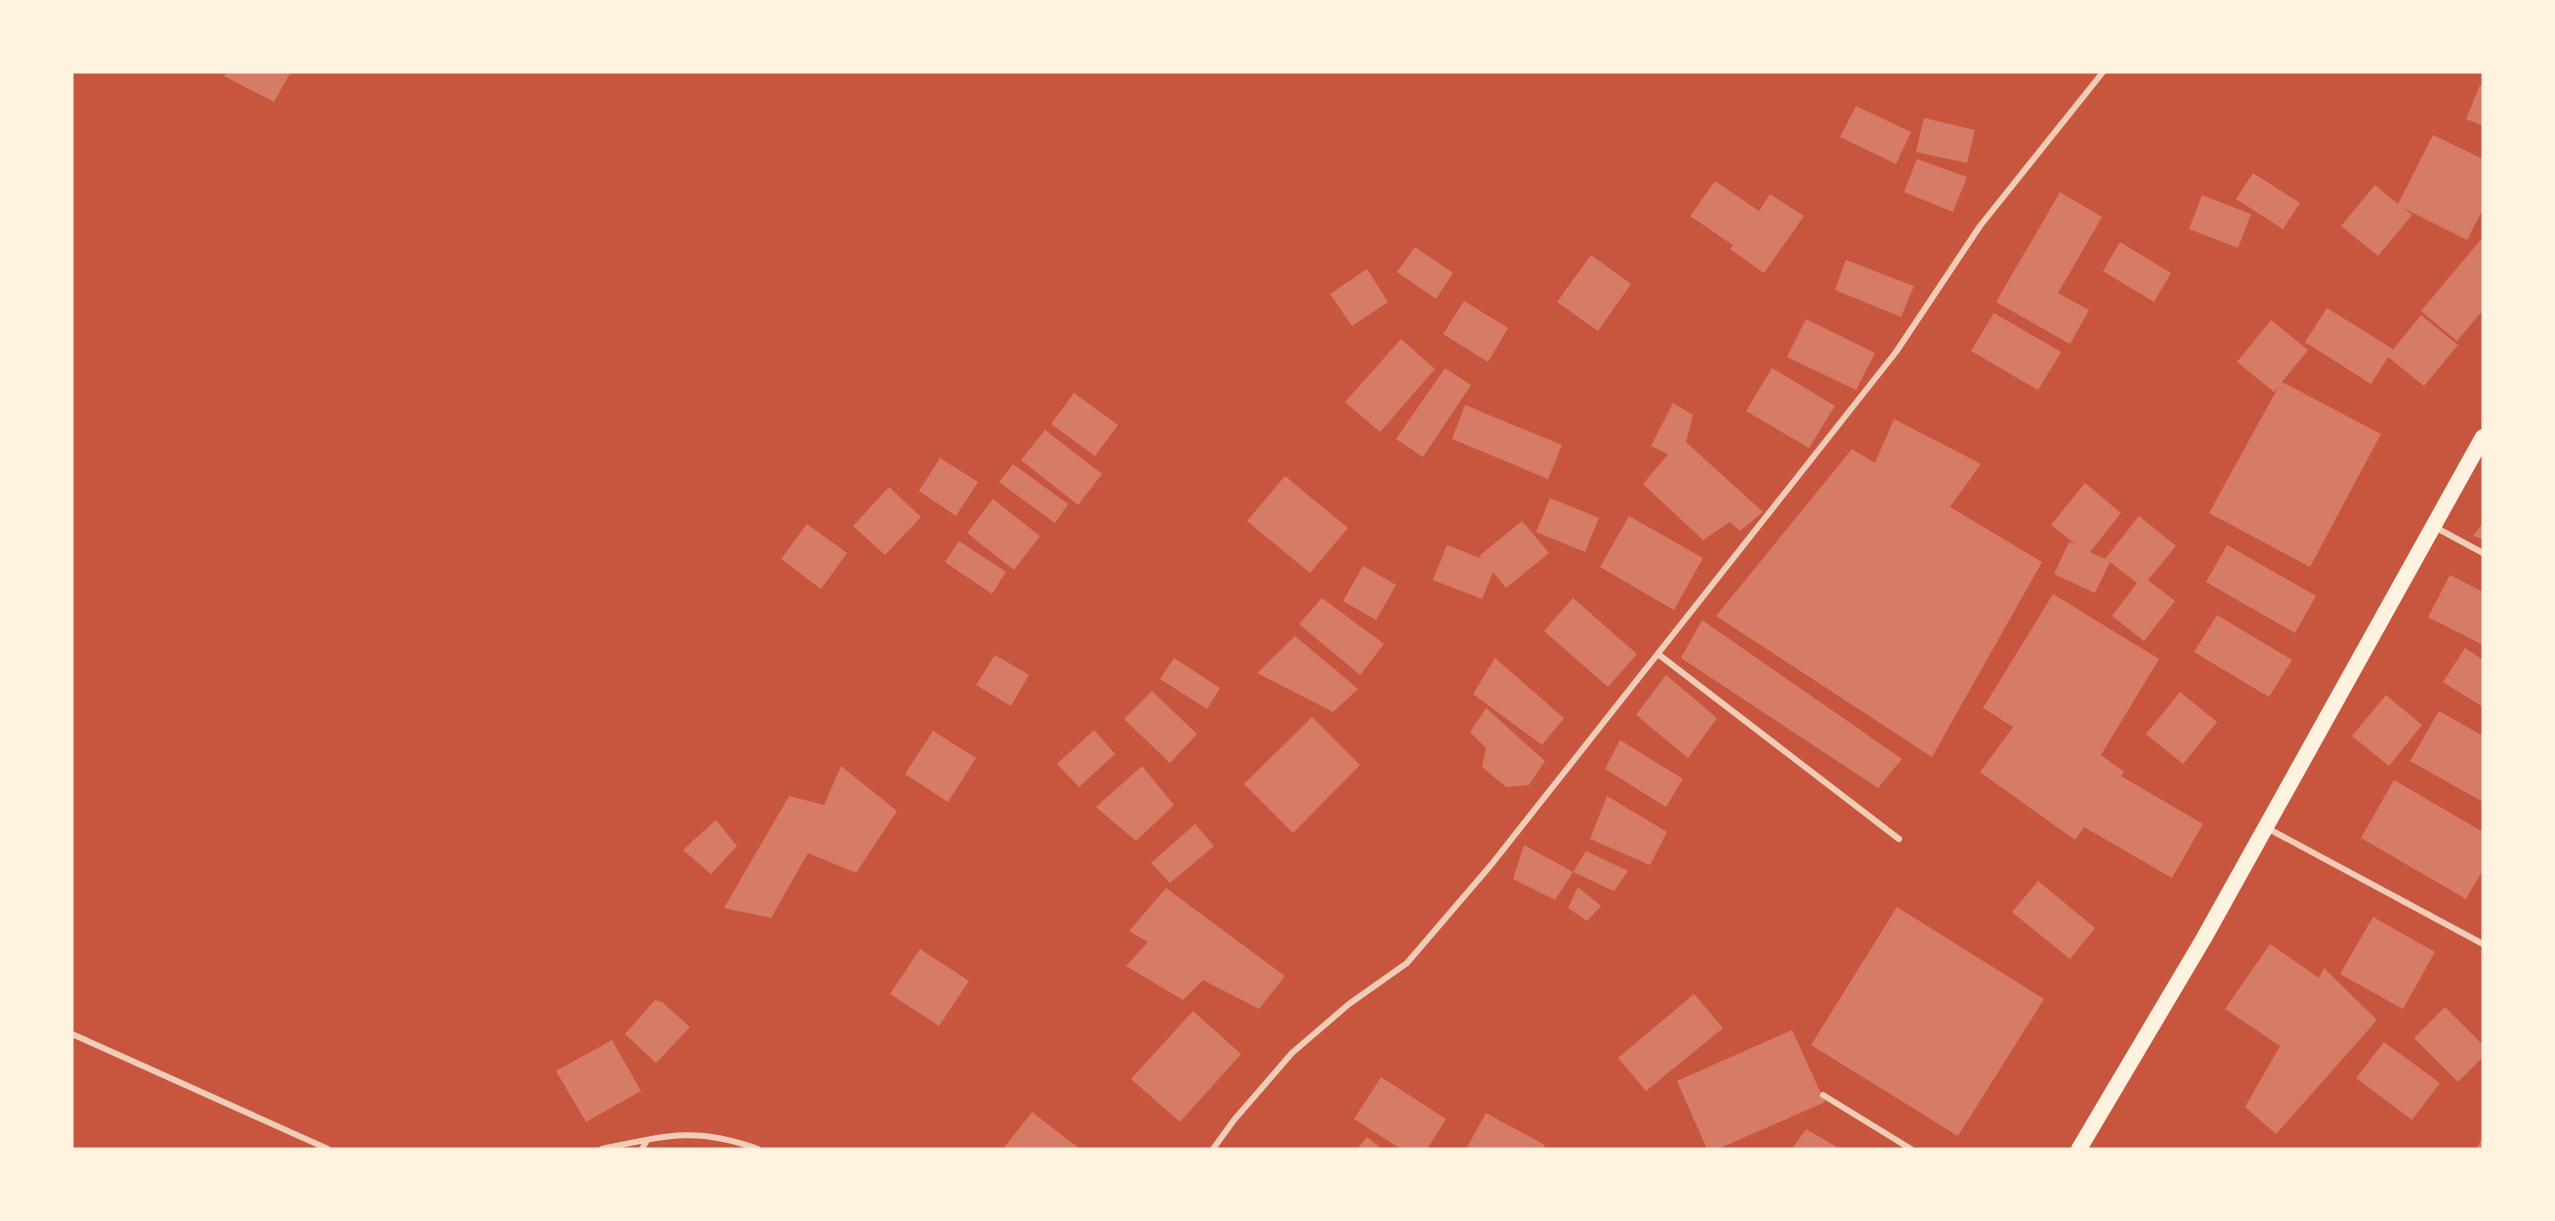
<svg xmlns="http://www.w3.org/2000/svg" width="2555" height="1221" viewBox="0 0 2555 1221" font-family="Commissioner,sans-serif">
	<rect width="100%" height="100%" fill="#c8553d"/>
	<path fill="#d67c66" d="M226 72H291L274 102 224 76Z
		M2480 85 2483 87V126L2466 119Z
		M1856 106 1911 132 1896 164 1840 137Z
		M1924 118 1975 130 1967 163 1916 152Z
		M2433 135 2483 159V209L2467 240 2403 208 2412 215 2378 256 2341 226 2375 185 2398 204Z
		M1917 159 1967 177 1953 212 1904 192Z
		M2253 173 2300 203 2283 229 2236 199Z
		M1715 181 1759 211 1770 194 1804 216 1764 273 1730 249 1733 245 1690 216Z
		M2060 192 2102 217 2058 293 2089 310 2070 344 1996 302Z
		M2202 195 2251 214 2238 248 2189 229Z
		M2483 237V310L2457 341 2421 311Z
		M2120 242 2171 273 2154 302 2103 271Z
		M1415 247 1453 273 1436 299 1397 272Z
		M1591 255 1631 284 1598 331 1557 302Z
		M1846 260 1914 286 1901 317 1835 290Z
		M1367 269 1388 302 1352 326 1330 294Z
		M1464 301 1508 328 1488 362 1443 334Z
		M2327 308 2393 349 2388 356 2421 315 2458 345 2424 386 2388 357 2371 384 2305 342Z
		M1994 313 2061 352 2038 390 1971 351Z
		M1806 319 1875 353 1856 390 1787 357Z
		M2271 320 2308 350 2282 382 2381 434 2310 567 2209 513 2279 386 2274 392 2237 362Z
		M1401 339 1435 369 1380 432 1345 402Z
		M1445 368 1471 385 1423 457 1396 439Z
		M1772 368 1835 406 1809 448 1746 411Z
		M1074 393 1118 425 1095 456 1051 424Z
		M1673 403 1693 415 1686 442 1763 512 1740 531 1730 522 1703 540 1643 484 1668 454 1651 446Z
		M1465 405 1562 445 1548 479 1452 439Z
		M1894 419 1981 464 1950 507 2042 562 1932 757 1716 616 1852 449 1875 463Z
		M1045 430 1102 474 1078 505 1021 460Z
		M940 458 978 482 956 516 919 491Z
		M1013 464 1068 504 1055 523 999 482Z
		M1285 476 1348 528 1310 573 1247 521Z
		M2085 483 2121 513 2090 552 2105 559 2139 516 2176 546 2148 580 2175 601 2144 641 2112 616 2137 583 2110 562 2095 593 2054 574 2069 542 2075 544 2051 525Z
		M889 487 921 517 885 555 853 526Z
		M1550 498 1599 518 1585 552 1536 532Z
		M993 499 1040 536 1014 570 967 533Z
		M1629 516 1703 558 1674 610 1600 567Z
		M1522 521 1549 553 1506 588 1493 572 1482 599 1433 580 1447 545 1482 559 1479 556Z
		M2483 523V539L2473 536Z
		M807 524 847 553 821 589 781 559Z
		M959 541 1006 572 992 594 945 562Z
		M2227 545 2316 596 2295 633 2206 582Z
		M1363 566 1396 585 1376 620 1343 601Z
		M2450 575 2483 592V645L2428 617Z
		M2053 594 2159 659 2101 755 2124 772 2121 776 2203 824 2172 878 2084 827 2075 840 1980 772 2013 727 1983 708Z
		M1322 598 1384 644 1360 675 1299 624Z
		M1573 598 1637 654 1608 687 1544 631Z
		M2217 615 2292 660 2269 697 2194 652Z
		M1702 620 1902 759 1878 788 1681 658Z
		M1295 636 1358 689 1333 712 1257 673Z
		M2465 648 2483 660V707L2443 682Z
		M995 655 1029 675 1011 706 976 685Z
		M1174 658 1220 688 1207 709 1160 679Z
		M1495 658 1564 718 1542 745 1473 694Z
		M1666 675 1717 718 1688 758 1636 715Z
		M1152 691 1197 734 1170 763 1124 719Z
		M2180 692 2217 722 2183 764 2146 734Z
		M2386 695 2422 725 2389 766 2352 736Z
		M1486 708 1545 761 1529 785 1506 787 1482 767 1486 748 1470 732Z
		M2439 711 2483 736V802L2410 761Z
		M1312 717 1360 765 1293 833 1244 784Z
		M1094 730 1115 754 1079 787 1057 764Z
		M933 731 976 758 948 802 905 774Z
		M1620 740 1683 779 1666 807 1605 769Z
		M841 766 897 811 856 873 808 853 771 918 724 908 789 796 824 805Z
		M1142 766 1174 805 1136 841 1096 807Z
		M2394 780 2483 832V870L2466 899 2361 838Z
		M1607 796 1667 832 1650 865 1590 839Z
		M716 820 737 846 711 874 683 850Z
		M1195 824 1214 846 1170 883 1151 863Z
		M1524 845 1573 872 1555 900 1513 879Z
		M1586 851 1628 871 1614 891 1573 872Z
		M2038 881 2095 928 2070 959 2012 912Z
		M1578 887 1601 906 1587 921 1568 908Z
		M1166 888 1285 976 1259 1009 1203 980 1183 1000 1126 966 1148 942 1129 931Z
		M1897 907 2044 999 1958 1136 1811 1045Z
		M2373 917 2435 952 2403 1009 2340 974Z
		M2270 944 2319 978 2324 968 2377 1020 2276 1134 2245 1107 2280 1046 2225 1009Z
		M920 949 969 981 939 1026 890 994Z
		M1694 994 1723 1028 1646 1091 1618 1058Z
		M655 1000 662 1002 690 1027 656 1063 625 1034Z
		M2445 1007 2483 1045V1057L2458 1082 2414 1038Z
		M1193 1011 1241 1054 1180 1122 1131 1079Z
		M1792 1030 1825 1102 1718 1149H1707L1677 1081Z
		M612 1040 641 1091 586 1122 556 1071Z
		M2384 1042 2440 1083 2412 1120 2356 1078Z
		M1381 1077 1446 1119 1427 1149H1401L1354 1119Z
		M1032 1112 1080 1149H1003Z
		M1486 1113 1545 1145 1543 1149H1466Z
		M1806 1129 1840 1149H1792Z
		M1367 1137 1382 1149H1357Z
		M2483 1137V1149H2476Z"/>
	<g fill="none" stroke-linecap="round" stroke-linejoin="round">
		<path stroke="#f1ccb7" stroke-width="6" d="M2433 526 2483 553
			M1658 654 1899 839
			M2267 828 2483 944
			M72 1034 328 1149
			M1823 1095 1911 1149
			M602 1149C664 1136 695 1126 758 1149
			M642 1149 647 1140
			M1213 1149 1234 1120 1292 1053 1349 1004 1407 963 1491 865 1896 352 1980 226 2103 72"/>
		<path stroke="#fff3e0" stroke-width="16" d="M2079 1149 2204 938 2483 437"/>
	</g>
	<rect width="2555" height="1221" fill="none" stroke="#fff3e0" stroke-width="147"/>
</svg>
